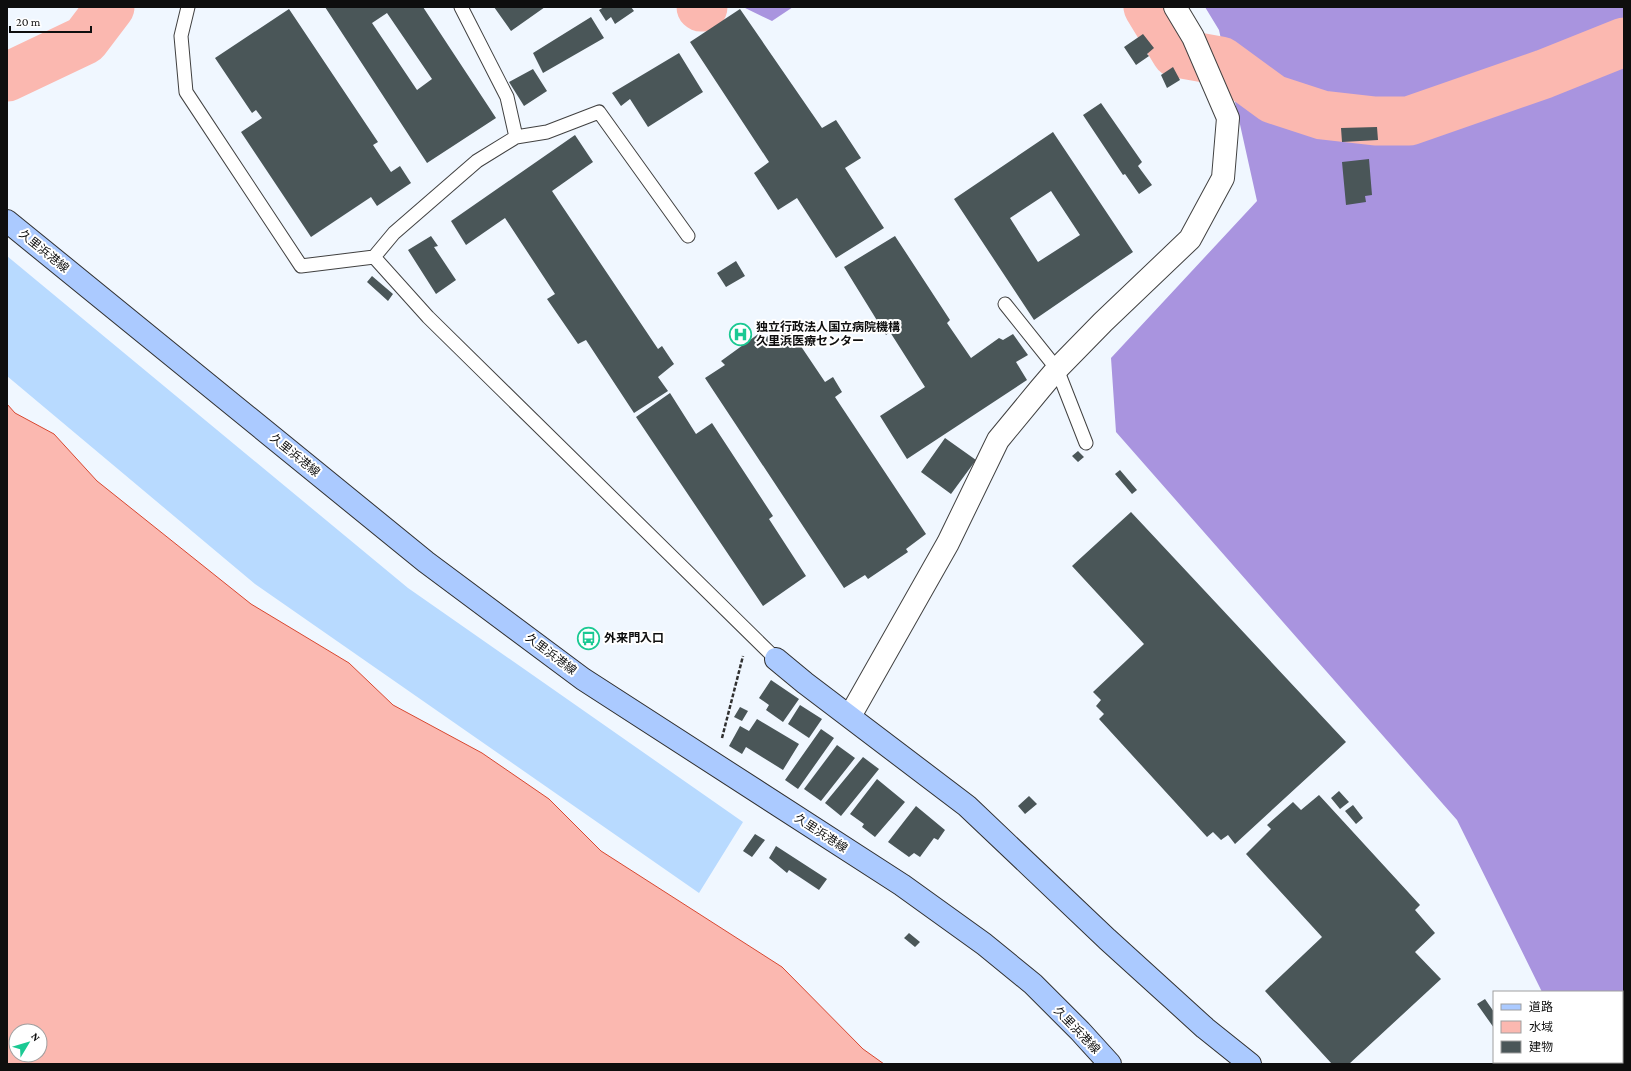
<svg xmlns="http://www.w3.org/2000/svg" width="1631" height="1071" viewBox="0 0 1631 1071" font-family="'Crimson Pro','Noto Sans JP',serif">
	<rect width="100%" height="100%" fill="#f0f7ff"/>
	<path fill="#a994df" d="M743 7H793L772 21Z
		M1205 7H1624V1064H1577L1576 1062H1622V992H1542L1457 820 1116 432 1111 358 1257 201 1219 30Z"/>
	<path fill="#b8daff" d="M7 256 408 588 743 822 699 893 255 584 7 376Z"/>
	<path fill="#fbb8b0" stroke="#d74831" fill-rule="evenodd" d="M7 404 15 413 54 434 97 481 251 604 349 663 393 705 482 753 549 799 601 851 782 967 863 1049 884 1064H7ZM16 1031H40V1055H16Z"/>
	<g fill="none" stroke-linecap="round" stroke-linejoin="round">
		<path stroke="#fbb8b0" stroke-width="49" d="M701 7H703
			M1148 7 1176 53 1221 61 1273 99 1322 115 1375 121H1409L1544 74 1624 42
			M7 77 85 40 110 7"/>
	</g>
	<path fill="#4a5658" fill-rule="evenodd" d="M325 7H423L496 118 427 163ZM387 13 432 79 417 90 372 23Z
		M494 7H545L511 31Z
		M604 7H631L634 11 615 24 611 17 606 21 599 10Z
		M289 9 378 142 373 145 391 172 400 166 411 183 377 206 371 197 311 237 241 132 262 118 256 110 252 113 215 58Z
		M740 9 822 128 836 120 861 158 845 168 884 228 836 258 797 198 778 210 754 173 769 162 690 42Z
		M591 17 604 38 543 73 533 53Z
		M1143 34 1154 48 1147 54 1149 56 1136 65 1124 47Z
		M679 53 703 92 648 127 630 99 621 106 612 93Z
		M1173 67 1180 80 1167 88 1161 75Z
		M533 69 547 91 524 106 509 82Z
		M1101 103 1142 162 1138 166 1152 185 1139 194 1125 174 1123 175 1083 115Z
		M1377 127 1378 140 1342 142 1341 128Z
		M1053 132 1133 252 1034 320 954 199ZM1051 191 1080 235 1038 262 1010 218Z
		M575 135 593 162 552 191 658 349 662 346 674 364 658 377 668 391 634 413 586 340 578 344 547 299 555 294 505 218 466 245 451 221Z
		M1369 159 1372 195 1365 196 1366 202 1346 205 1342 162Z
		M431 236 438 246 434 247 456 280 436 294 408 250Z
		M895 236 950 320 947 323 971 358 999 338 1003 340 1013 334 1028 355 1016 362 1027 380 907 459 880 416 925 387 890 332 886 335 844 267Z
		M736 261 745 276 726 287 717 273Z
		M372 276 393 294 388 301 367 282Z
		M786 324 825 382 833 377 842 392 835 397 926 534 906 549 908 552 868 579 865 575 844 588 705 378 725 365 721 361 761 332 765 338Z
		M670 393 696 434 712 423 773 516 769 519 806 576 763 606 636 417Z
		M945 438 976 460 951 494 921 472Z
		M1078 451 1084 457 1078 462 1072 456Z
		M1120 470 1137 490 1132 494 1115 474Z
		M1131 512 1346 742 1235 844 1228 835 1221 840 1213 832 1207 837 1099 719 1104 714 1096 706 1101 700 1093 692 1144 644 1072 566Z
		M771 680 799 699 783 722 766 710 769 705 759 698Z
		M800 705 822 719 809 738 788 724Z
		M740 707 748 711 742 721 734 717Z
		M757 719 799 744 783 770 746 747 742 754 729 746 740 726 749 731Z
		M821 729 834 738 798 789 785 780Z
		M837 745 855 758 821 801 804 789Z
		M863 757 879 769 841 816 825 803Z
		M877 779 905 802 875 837 862 827 864 824 850 814Z
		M1339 791 1349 802 1340 809 1331 798Z
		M1319 795 1420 905 1415 910 1435 933 1415 952 1441 979 1349 1064H1332L1265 991 1322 937 1246 854 1271 829 1267 825 1293 802 1301 810Z
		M1029 796 1037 804 1025 814 1018 806Z
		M1353 805 1363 818 1356 824 1345 811Z
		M916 806 945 830 938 840 934 838 920 857 914 853 909 857 888 842Z
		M755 834 765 840 752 857 743 851Z
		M776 846 827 879 819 890 789 870 787 873 769 858Z
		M909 933 920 942 915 947 904 938Z
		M1485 999 1494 1012V1028L1477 1004Z"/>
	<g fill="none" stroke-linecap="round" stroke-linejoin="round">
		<defs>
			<path id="lane" d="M188 7 181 36 186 92 301 266 374 257 428 317 776 659
				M461 7 507 97 516 137
				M374 257 394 233 477 161 516 137 547 132 599 112 688 236
				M1005 304 1057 369 1086 443"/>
			<path id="street" d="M850 716 948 543 998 440 1040 389 1057 369 1103 322 1190 239 1223 178 1228 118 1193 37 1175 7"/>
			<path id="secondary" d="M7 221 426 562 583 679 902 885 984 944 1033 984 1080 1031 1110 1064
				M776 659 805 683 967 806 1107 939 1205 1028 1250 1064"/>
		</defs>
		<use href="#lane" stroke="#414141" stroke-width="15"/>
		<use href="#street" stroke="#414141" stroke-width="24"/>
		<use href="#secondary" stroke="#303030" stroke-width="24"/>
		<path stroke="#303030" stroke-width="2.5" stroke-dasharray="4 2" stroke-linecap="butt" d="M722 738 743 656"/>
		<use href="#lane" stroke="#fff" stroke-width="13"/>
		<use href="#street" stroke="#fff" stroke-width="22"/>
		<use href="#secondary" stroke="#abcaff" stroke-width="22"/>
	</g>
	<defs>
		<symbol id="hospital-ring" viewBox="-11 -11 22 22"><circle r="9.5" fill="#fff" stroke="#1bc993" stroke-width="1.5"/><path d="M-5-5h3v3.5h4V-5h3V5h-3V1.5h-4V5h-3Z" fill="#1bc993"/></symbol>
		<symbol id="bus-ring" viewBox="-11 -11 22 22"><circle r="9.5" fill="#fff" stroke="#1bc993" stroke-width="1.5"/><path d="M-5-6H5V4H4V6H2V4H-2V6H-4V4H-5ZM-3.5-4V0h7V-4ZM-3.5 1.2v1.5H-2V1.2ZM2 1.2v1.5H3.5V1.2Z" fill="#1bc993"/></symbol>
	</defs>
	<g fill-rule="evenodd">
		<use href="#hospital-ring" x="728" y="322" width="25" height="25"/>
		<use href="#bus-ring" x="576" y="626" width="25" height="25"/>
	</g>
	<g text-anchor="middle" stroke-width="4" stroke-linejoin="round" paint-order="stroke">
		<g font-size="12" fill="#0e0e0e" stroke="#fff">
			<text transform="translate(44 251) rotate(39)" y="4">久里浜港線</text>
			<text transform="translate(295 455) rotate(39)" y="4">久里浜港線</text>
			<text transform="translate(551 654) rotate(37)" y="4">久里浜港線</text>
			<text transform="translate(821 833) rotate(33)" y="4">久里浜港線</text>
			<text transform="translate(1077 1030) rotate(46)" y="4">久里浜港線</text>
		</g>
		<g font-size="12" font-weight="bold" fill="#0e0e0e" stroke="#fff" text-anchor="start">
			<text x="756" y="331">独立行政法人国立病院機構<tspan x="756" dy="14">久里浜医療センター</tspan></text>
			<text x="604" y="642">外来門入口</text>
		</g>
	</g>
	<rect width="1631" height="1071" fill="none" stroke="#0e0e0e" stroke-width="16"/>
	<rect x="1493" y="991" width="130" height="72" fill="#ffffff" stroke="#9f9f9f"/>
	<rect x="1501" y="1004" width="20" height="6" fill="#abcaff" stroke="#9f9f9f"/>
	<text x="1529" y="1011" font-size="12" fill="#0e0e0e">道路</text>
	<rect x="1501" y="1021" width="20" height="12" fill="#fbb8b0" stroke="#9f9f9f"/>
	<text x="1529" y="1031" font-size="12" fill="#0e0e0e">水域</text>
	<rect x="1501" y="1041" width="20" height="12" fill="#4a5658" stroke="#9f9f9f"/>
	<text x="1529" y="1051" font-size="12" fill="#0e0e0e">建物</text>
	<g transform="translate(28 1043) rotate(52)"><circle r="19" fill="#ffffff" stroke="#9f9f9f"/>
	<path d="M0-3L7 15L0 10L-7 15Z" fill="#1bc993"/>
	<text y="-6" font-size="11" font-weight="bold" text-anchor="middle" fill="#0e0e0e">N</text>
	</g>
	<path d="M10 26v6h81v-6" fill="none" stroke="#0e0e0e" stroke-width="2"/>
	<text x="16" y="26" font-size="12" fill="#0e0e0e" stroke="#ffffff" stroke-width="3" paint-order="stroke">20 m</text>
</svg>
